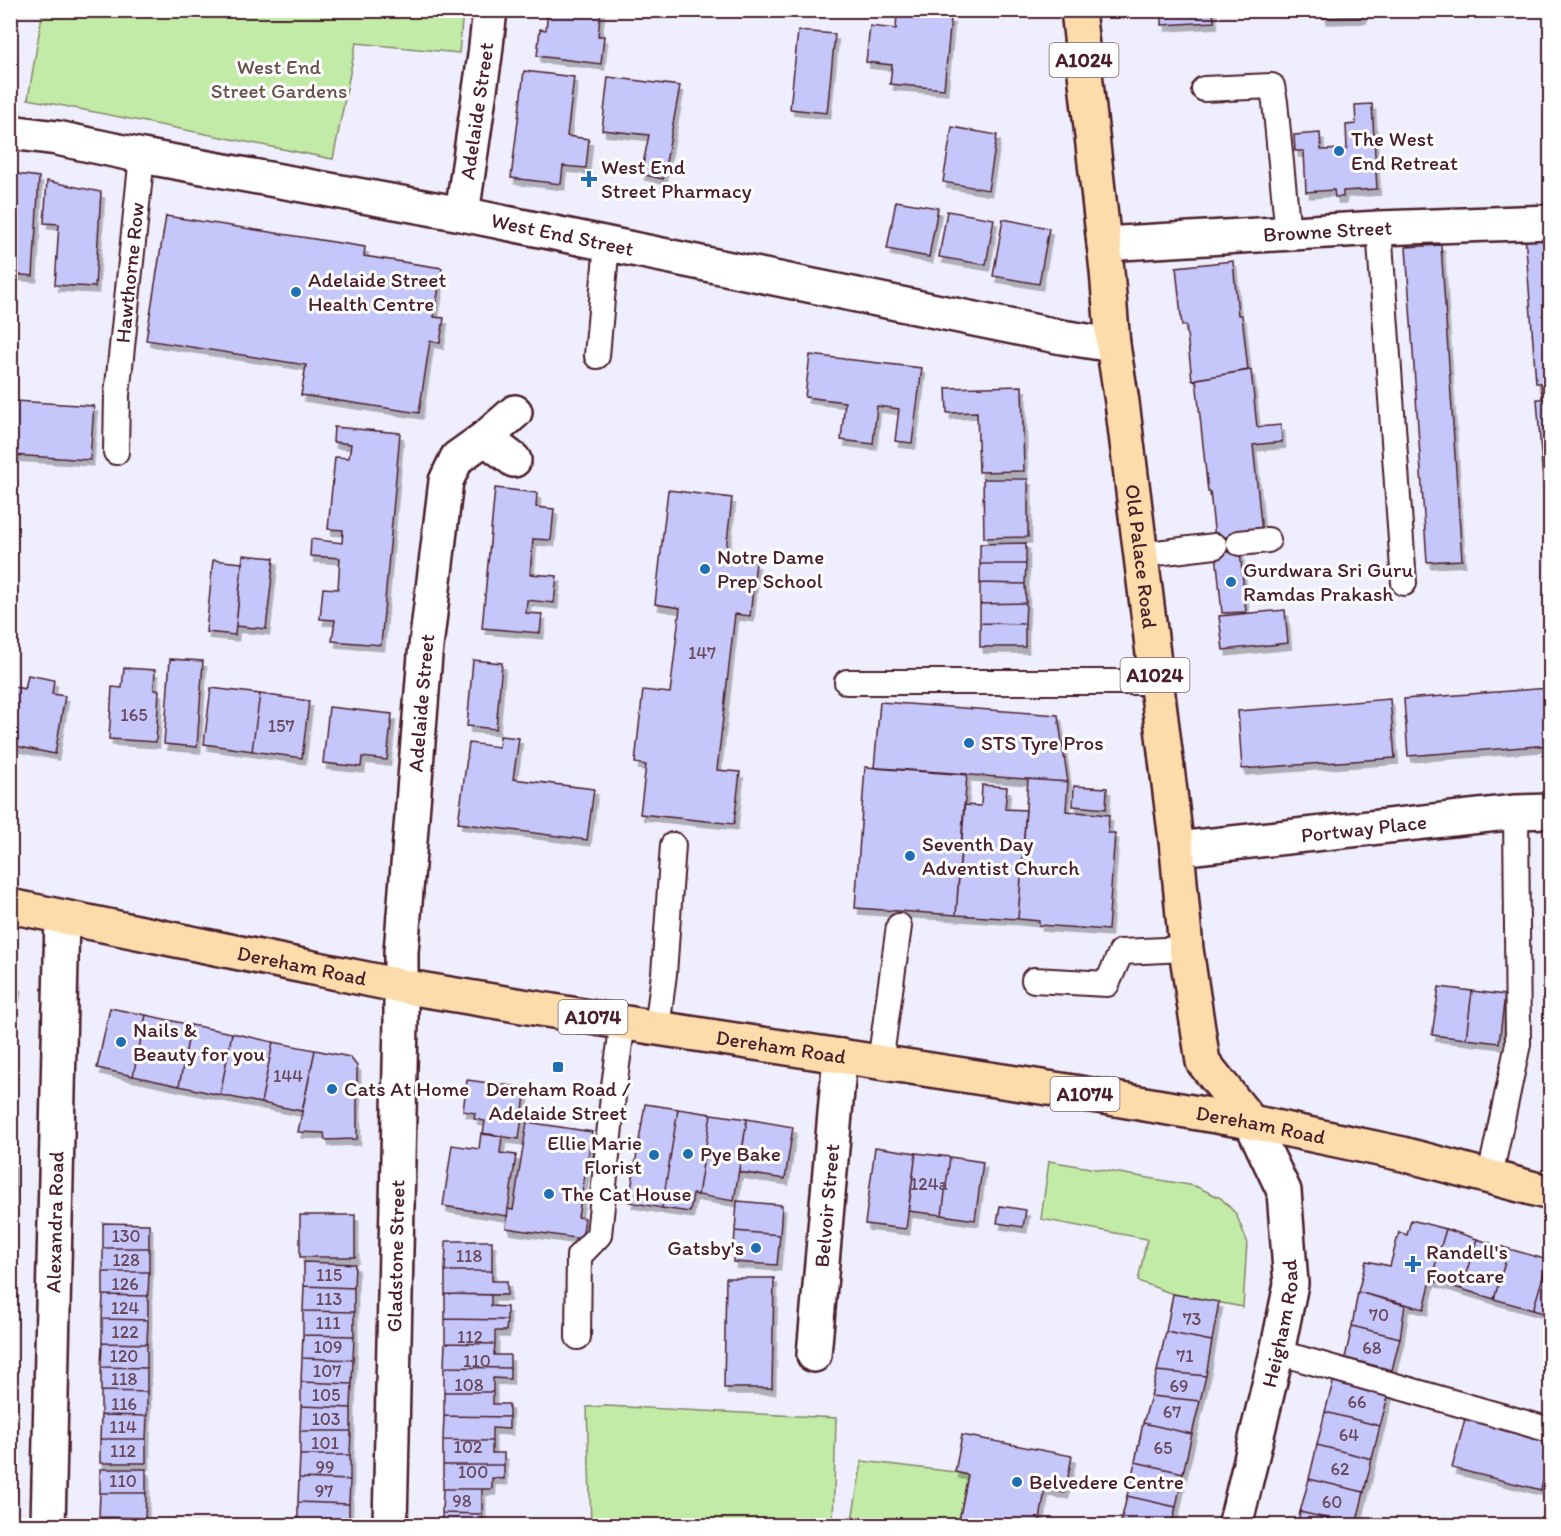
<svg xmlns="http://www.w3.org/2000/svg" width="1561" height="1536" viewBox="0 0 1561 1536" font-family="Itim,sans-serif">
	<defs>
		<filter id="shadow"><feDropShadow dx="3.5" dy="6" stdDeviation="0" flood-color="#0004"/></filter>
	</defs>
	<rect width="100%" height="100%" fill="#eeeefd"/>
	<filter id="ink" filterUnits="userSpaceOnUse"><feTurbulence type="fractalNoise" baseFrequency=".0167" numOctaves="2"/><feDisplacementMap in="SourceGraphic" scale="12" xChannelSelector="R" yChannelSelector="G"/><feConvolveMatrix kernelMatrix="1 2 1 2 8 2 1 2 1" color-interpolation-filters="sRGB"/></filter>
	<g filter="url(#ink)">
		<path fill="#c1eba7" stroke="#868569" stroke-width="1.5" d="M43 10H463V11L459 53 356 43 333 159 28 99Z
			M1049 1161 1195 1186 1221 1198 1236 1214 1247 1241 1243 1307 1173 1294 1138 1281 1147 1239 1041 1219Z
			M607 1406 836 1418 833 1525H591L587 1407Z
			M862 1461 955 1472 968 1475 958 1525 851 1526Z"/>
		<path fill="#c5c6f9" stroke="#4a1f2b" stroke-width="1.5" filter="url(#shadow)" d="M548 10H601L598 36H604L601 64 537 56 540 29 546 30Z
			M1162 10H1213L1214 22 1162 25Z
			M1323 10H1363V17L1323 18Z
			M897 13 951 18 944 89 890 84 892 65 866 62 870 26 896 29Z
			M798 31 835 34 827 113 790 109Z
			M524 71 574 77 567 136 589 139 586 168 563 166 561 184 511 178Z
			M608 77 680 86 663 179 641 174 649 135 602 130Z
			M1372 104 1377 189 1343 191V197H1335L1334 190 1306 192 1304 151H1295L1294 135 1320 133 1321 150 1347 149 1346 125 1356 124 1355 105Z
			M952 127 997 135 988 190 943 182Z
			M10 173 39 177 33 276 10 274Z
			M47 181 101 192 95 287 55 285 59 224 44 223Z
			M896 201 938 208 929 257 887 249Z
			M947 211 994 219 986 265 939 257Z
			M166 216 365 247 364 256 442 268 434 317 444 318 440 343 430 341 419 413 301 395 306 365 146 340Z
			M1003 219 1049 228 1039 284 993 276Z
			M1550 232V551H1548L1537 399H1542L1541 383H1536L1525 234Z
			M1441 245 1462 560 1427 562 1406 247Z
			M1233 261 1238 315H1242L1248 370 1192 380 1186 325 1182 326 1176 267Z
			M810 355 922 368 912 443 895 441 899 409 877 406 873 444 841 440 845 402 805 397Z
			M1251 370 1257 427 1281 425 1282 442 1253 445 1262 533 1215 538 1210 492H1208L1196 379Z
			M1022 386 1024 471 979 472 977 412 947 413 946 388Z
			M15 401 94 406 90 460 11 455Z
			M334 427 400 433 381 645 332 641 335 620 320 619 323 588 338 589 340 558 310 556 311 539 342 543 343 530 328 529 335 457 349 458 351 444 333 442Z
			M983 479H1028V537L984 538Z
			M495 488 537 493 536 507 554 509 551 540 533 539 530 574 557 576 554 603 527 600 526 613 542 614 540 633 482 628Z
			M668 490 732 498 725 559 756 562 750 616 735 614 717 770 740 772 734 824 640 814 646 765 635 763 643 690 670 693 680 608 655 604Z
			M1026 543V564H980V544Z
			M1240 551 1246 612 1222 613 1216 553Z
			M243 555 274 558 266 629 236 626Z
			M213 560 242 563 235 635 206 632Z
			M980 564H1026L1025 584 980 583Z
			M980 583 1025 584 1026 603 980 604Z
			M1026 603 1025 624 980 623V604Z
			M1285 610 1288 643 1223 650 1219 616Z
			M980 623 1025 624V647H980Z
			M170 659 203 661 197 747 164 744Z
			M473 660 502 663 496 729 467 726Z
			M124 668 155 670 154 690H159L156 742 109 739 112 687 122 688Z
			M28 675 54 680 52 694 65 696 55 754 10 745V686L25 689Z
			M211 688 260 694 252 751 204 744Z
			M1550 688V745L1408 756 1404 699Z
			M260 694 309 701 302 758 252 751Z
			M1390 699 1395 758 1242 769 1238 711Z
			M880 702 1058 715 1068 782 874 768Z
			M329 707 392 714 387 760 362 757 361 767 323 763Z
			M500 736 519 738 513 779 594 789 587 840 458 823 469 743 499 747Z
			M865 767 967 774 956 915 855 908Z
			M1028 779 1068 782 1066 811 1109 815 1108 833H1115L1108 930 1039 925V921L1018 919Z
			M982 785 1007 787 1005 809 1026 810 1018 919 956 915 964 805 981 806Z
			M1074 786 1107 788 1106 809 1073 806Z
			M10 984 18 985 10 1017Z
			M1439 987 1472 991 1466 1039 1432 1035Z
			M1472 991 1505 995 1499 1043 1466 1039Z
			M110 1008 146 1015 133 1076 97 1068Z
			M146 1015 191 1025 179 1086 133 1076Z
			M191 1025 232 1033 220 1095 179 1086Z
			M232 1033 273 1042 261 1103 220 1095Z
			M273 1042 315 1050 302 1111 261 1103Z
			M315 1050 350 1057 357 1066V1139L325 1140 324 1133 298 1132Z
			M467 1080 526 1088 519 1139 483 1134 485 1121 474 1119 475 1113 463 1111Z
			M645 1104 678 1109 662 1208 629 1202Z
			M678 1109 711 1114 698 1195 693 1194 690 1212 662 1208Z
			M711 1114 747 1119 734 1201 698 1195Z
			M747 1119 793 1127 785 1179 739 1172Z
			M527 1122 592 1132 578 1217 585 1218 582 1239 506 1228 508 1209 513 1210Z
			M481 1133 502 1136 500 1153 516 1155 507 1216 443 1206 452 1145 479 1149Z
			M875 1147 916 1153 906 1229 865 1224Z
			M916 1153 950 1157 942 1215 908 1211Z
			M950 1157 983 1162 975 1220 942 1215Z
			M10 1161H13V1186H10Z
			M10 1186H13L12 1219H10Z
			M737 1201 782 1205 780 1235 735 1231Z
			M1000 1206 1026 1210 1023 1227 997 1223Z
			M300 1215H355V1257H300Z
			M1411 1220 1446 1229 1431 1280 1424 1309 1358 1292 1366 1261 1390 1266 1399 1232 1407 1235Z
			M103 1223 149 1224V1248H103Z
			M1446 1229 1477 1239 1461 1289 1431 1280Z
			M735 1231 780 1235 777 1265 733 1262Z
			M1477 1239 1509 1249 1494 1299 1461 1289Z
			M446 1241H492V1271H445Z
			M103 1248H149V1272H103Z
			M1509 1249 1548 1260 1533 1310 1494 1299Z
			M1548 1260 1550 1261V1315L1533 1310Z
			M304 1262 355 1264 354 1288 304 1286Z
			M445 1271H492V1281H507V1295L445 1294Z
			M103 1272H149L148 1296 103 1295Z
			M726 1278H774L772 1388H724Z
			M304 1286 354 1288V1312L303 1311Z
			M1358 1292 1405 1305 1400 1338 1352 1326Z
			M445 1294 491 1295V1306L507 1307V1320L445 1319Z
			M1173 1294 1219 1302 1212 1341 1166 1332Z
			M103 1295 148 1296V1320L102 1319Z
			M303 1311 354 1312V1336L303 1335Z
			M102 1319 148 1320 147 1344 102 1343Z
			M445 1319 507 1320 506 1331H495V1344L445 1343Z
			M1352 1326 1400 1338 1392 1370 1345 1358Z
			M1166 1332 1212 1341 1206 1376 1157 1371Z
			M303 1335 354 1336 353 1360 302 1358Z
			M102 1343 147 1344V1368L101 1367Z
			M445 1343 495 1344 494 1355H510V1368L444 1367Z
			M302 1358 353 1360 352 1384 301 1382Z
			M101 1367 147 1368V1392L101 1391Z
			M444 1367 510 1368V1379L493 1378V1392H444Z
			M1157 1371 1206 1376 1200 1401 1151 1396Z
			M1334 1379 1389 1393 1380 1426 1325 1412Z
			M301 1382 352 1384 351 1408 301 1406Z
			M101 1391 147 1392V1416L101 1415Z
			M444 1392H493V1404H509V1417L444 1416Z
			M1151 1396 1200 1401 1192 1434 1143 1423Z
			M301 1406 351 1408V1431H300Z
			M1325 1412 1380 1426 1372 1459 1317 1445Z
			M101 1415 147 1416 146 1439H100Z
			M1466 1415 1550 1436V1451L1541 1490 1452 1468Z
			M444 1416 509 1417V1429L492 1428V1441L443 1440Z
			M1143 1423 1192 1434 1183 1473 1135 1462Z
			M300 1431H351L350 1455H300Z
			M962 1435 1072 1456 1065 1493 1045 1490 1039 1526H958L968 1475 955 1472Z
			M100 1439H146V1463H100Z
			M443 1440 492 1441V1453H504V1465H443Z
			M1317 1445 1372 1459 1364 1492 1309 1479Z
			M10 1449H14L13 1473H10Z
			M300 1455H350V1480L299 1478Z
			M1135 1462 1183 1473 1176 1507 1127 1496Z
			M443 1465H504V1479L492 1478V1489H443Z
			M100 1469H146V1493H100Z
			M10 1473H13V1497H10Z
			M299 1478 350 1480 349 1504 298 1502Z
			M1309 1479 1364 1492 1356 1525 1300 1512Z
			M443 1489H482V1514L442 1513Z
			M100 1493H146L145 1518 99 1517Z
			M1127 1496 1176 1507 1171 1526H1120Z
			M298 1502 349 1504V1526H298Z
			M1300 1512 1356 1525 1357 1526H1297Z
			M442 1513 482 1514V1526H442Z
			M99 1517 145 1518V1526H99Z
			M1444 1518 1471 1526H1442Z"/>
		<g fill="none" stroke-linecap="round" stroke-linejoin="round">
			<defs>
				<g id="service">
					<path d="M1204 89 1272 86 1275 102 1288 234"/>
					<path d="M1379 228 1404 583"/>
					<path d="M597 356 607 243"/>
					<path id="s1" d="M116 452 117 395 142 156"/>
					<path d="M1239 543 1268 540"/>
					<path d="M1140 555 1215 546"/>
					<path d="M847 682H1156"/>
					<path d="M1034 980 1107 984 1121 952 1186 949"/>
					<path d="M657 1028 664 974 673 845"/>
					<path d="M880 1063 899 926"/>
					<path d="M1490 1176 1518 1044 1516 812"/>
					<path d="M578 1337 579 1256 599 1235 614 1086 623 1022"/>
					<path d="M1277 1352 1550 1430"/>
				</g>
				<g id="minor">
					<path id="s2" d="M10 132 57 138 142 156 462 214 1062 337 1113 345"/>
					<path id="s3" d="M462 214 485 55 490 10"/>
					<path id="s4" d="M1104 244 1379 228 1550 222"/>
					<path d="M485 438 514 460"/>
					<path id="s5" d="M1177 849 1516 812 1550 811"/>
					<path id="s6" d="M814 1355 840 1056"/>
					<path id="s7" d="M48 1526 62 917"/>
					<path id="s8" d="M390 1526 401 1021V952L425 655 446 481 457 458 485 438 515 412"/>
				</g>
				<g id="tertiary">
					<path id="s9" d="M1235 1526 1277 1352 1291 1284 1284 1191 1251 1122"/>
				</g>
				<g id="primary">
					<path id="s10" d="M1078 10 1107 271 1113 345 1122 402 1177 849 1186 949 1203 1062 1251 1122"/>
					<path id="s11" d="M10 906 401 986 657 1028 1074 1092 1251 1122 1403 1154 1550 1193"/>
				</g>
			</defs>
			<use href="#service" stroke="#4a1f2b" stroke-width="28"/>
			<use href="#minor" stroke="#4a1f2b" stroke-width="38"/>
			<use href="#tertiary" stroke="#4a1f2b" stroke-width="38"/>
			<use href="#primary" stroke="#4a1f2b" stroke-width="38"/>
			<use href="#service" stroke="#fff" stroke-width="24"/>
			<use href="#minor" stroke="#fff" stroke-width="33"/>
			<use href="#tertiary" stroke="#fff" stroke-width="33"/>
			<use href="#primary" stroke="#fddcac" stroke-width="33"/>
		</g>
	</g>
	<g fill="#1f6fb2" stroke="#fff" stroke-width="2">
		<circle cx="1339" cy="151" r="6"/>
		<path d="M586 170h6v6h6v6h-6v6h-6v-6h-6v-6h6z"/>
		<circle cx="296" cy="292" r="6"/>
		<circle cx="705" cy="569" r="6"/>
		<circle cx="1231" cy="582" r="6"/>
		<circle cx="969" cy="743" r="6"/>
		<circle cx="910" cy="856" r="6"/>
		<circle cx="121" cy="1042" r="6"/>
		<rect x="552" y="1061" width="12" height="12" rx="3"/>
		<circle cx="332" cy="1089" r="6"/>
		<circle cx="688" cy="1154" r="6"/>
		<circle cx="654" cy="1155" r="6"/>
		<circle cx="549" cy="1194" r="6"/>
		<circle cx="756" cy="1248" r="6"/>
		<path d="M1410 1255h6v6h6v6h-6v6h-6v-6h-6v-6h6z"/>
		<circle cx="1017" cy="1482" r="6"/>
	</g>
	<g text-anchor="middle" stroke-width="6" stroke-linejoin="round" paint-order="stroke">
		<g font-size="18" fill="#69495e">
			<text x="702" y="659">147</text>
			<text x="134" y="721">165</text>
			<text x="281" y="732">157</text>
			<text x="288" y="1082">144</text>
			<text x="929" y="1190">124a</text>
			<text x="126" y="1242">130</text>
			<text x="469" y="1262">118</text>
			<text x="126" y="1266">128</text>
			<text x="329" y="1281">115</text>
			<text x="125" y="1290">126</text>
			<text x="329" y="1305">113</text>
			<text x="125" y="1314">124</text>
			<text x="1379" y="1321">70</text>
			<text x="1192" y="1325">73</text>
			<text x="328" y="1329">111</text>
			<text x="125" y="1338">122</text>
			<text x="470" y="1343">112</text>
			<text x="328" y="1353">109</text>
			<text x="1372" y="1354">68</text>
			<text x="124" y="1362">120</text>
			<text x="1185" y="1362">71</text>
			<text x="477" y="1367">110</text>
			<text x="327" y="1377">107</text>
			<text x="124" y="1385">118</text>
			<text x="469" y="1391">108</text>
			<text x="1179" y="1392">69</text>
			<text x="326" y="1401">105</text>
			<text x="1357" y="1408">66</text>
			<text x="124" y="1410">116</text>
			<text x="1172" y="1418">67</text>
			<text x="326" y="1425">103</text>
			<text x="123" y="1433">114</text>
			<text x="1349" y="1441">64</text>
			<text x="325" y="1449">101</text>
			<text x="468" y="1453">102</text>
			<text x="1163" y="1454">65</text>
			<text x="123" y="1457">112</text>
			<text x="325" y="1473">99</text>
			<text x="1340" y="1475">62</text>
			<text x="473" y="1478">100</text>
			<text x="123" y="1487">110</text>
			<text x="324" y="1497">97</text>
			<text x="462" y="1507">98</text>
			<text x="1332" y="1508">60</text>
		</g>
		<g fill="#fff" stroke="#80626b" stroke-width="1.5">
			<rect x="1049.5" y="43" width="69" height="34" rx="4.5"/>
			<rect x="1120.5" y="658" width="69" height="34" rx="4.5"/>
			<rect x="558.5" y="1000" width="69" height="34" rx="4.5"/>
			<rect x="1050.5" y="1077" width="69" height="34" rx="4.5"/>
		</g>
		<g font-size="20" font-weight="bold" fill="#4a1f2b">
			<text x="1084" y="67">A1024</text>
			<text x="1155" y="682">A1024</text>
			<text x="593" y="1024">A1074</text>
			<text x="1085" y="1101">A1074</text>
		</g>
		<g font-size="21" fill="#68524a" stroke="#fff">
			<text x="279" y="74">West End<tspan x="279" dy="24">Street Gardens</tspan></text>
		</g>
		<g font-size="21" fill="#4a1f2b" stroke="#fff">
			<text dy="7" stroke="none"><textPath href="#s3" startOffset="104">Adelaide Street</textPath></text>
			<text dy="7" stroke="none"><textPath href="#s4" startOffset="224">Browne Street</textPath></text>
			<text dy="7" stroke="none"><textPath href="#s2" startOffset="562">West End Street</textPath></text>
			<text dy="7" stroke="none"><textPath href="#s1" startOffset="180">Hawthorne Row</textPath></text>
			<text dy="7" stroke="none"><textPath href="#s10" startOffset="550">Old Palace Road</textPath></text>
			<text dy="7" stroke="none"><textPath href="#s8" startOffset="824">Adelaide Street</textPath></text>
			<text dy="7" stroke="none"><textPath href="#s5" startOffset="188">Portway Place</textPath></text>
			<text dy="7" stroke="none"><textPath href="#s11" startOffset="298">Dereham Road</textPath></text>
			<text dy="7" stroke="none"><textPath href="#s11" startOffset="784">Dereham Road</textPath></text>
			<text dy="7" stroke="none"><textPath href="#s11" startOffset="1270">Dereham Road</textPath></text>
			<text dy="7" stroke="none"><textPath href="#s6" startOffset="150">Belvoir Street</textPath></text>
			<text dy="7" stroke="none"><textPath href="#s7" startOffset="304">Alexandra Road</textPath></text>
			<text dy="7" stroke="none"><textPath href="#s8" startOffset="270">Gladstone Street</textPath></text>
			<text dy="7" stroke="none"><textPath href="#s9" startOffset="208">Heigham Road</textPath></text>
		</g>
		<g font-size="21" fill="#4a1f2b" stroke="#fff" text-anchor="start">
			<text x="1351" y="146">The West<tspan x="1351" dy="24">End Retreat</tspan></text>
			<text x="601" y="174">West End<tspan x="601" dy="24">Street Pharmacy</tspan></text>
			<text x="308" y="287">Adelaide Street<tspan x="308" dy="24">Health Centre</tspan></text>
			<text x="717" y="564">Notre Dame<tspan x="717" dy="24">Prep School</tspan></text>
			<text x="1243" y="577">Gurdwara Sri Guru<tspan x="1243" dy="24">Ramdas Prakash</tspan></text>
			<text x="981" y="750">STS Tyre Pros</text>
			<text x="922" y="851">Seventh Day<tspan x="922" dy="24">Adventist Church</tspan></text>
			<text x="133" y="1037">Nails &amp;<tspan x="133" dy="24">Beauty for you</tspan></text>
			<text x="344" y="1096">Cats At Home</text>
			<text x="558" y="1096" text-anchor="middle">Dereham Road /<tspan x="558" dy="24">Adelaide Street</tspan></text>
			<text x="642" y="1150" text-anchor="end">Ellie Marie<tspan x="642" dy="24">Florist</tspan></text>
			<text x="700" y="1161">Pye Bake</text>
			<text x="561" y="1201">The Cat House</text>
			<text x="744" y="1255" text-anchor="end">Gatsby's</text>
			<text x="1426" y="1259">Randell's<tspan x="1426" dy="24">Footcare</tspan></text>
			<text x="1029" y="1489">Belvedere Centre</text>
		</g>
	</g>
	<rect width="1561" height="1536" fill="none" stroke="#fff" stroke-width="36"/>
	<rect x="18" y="18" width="1525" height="1500" fill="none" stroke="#4a1f2b" stroke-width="2" filter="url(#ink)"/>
</svg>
